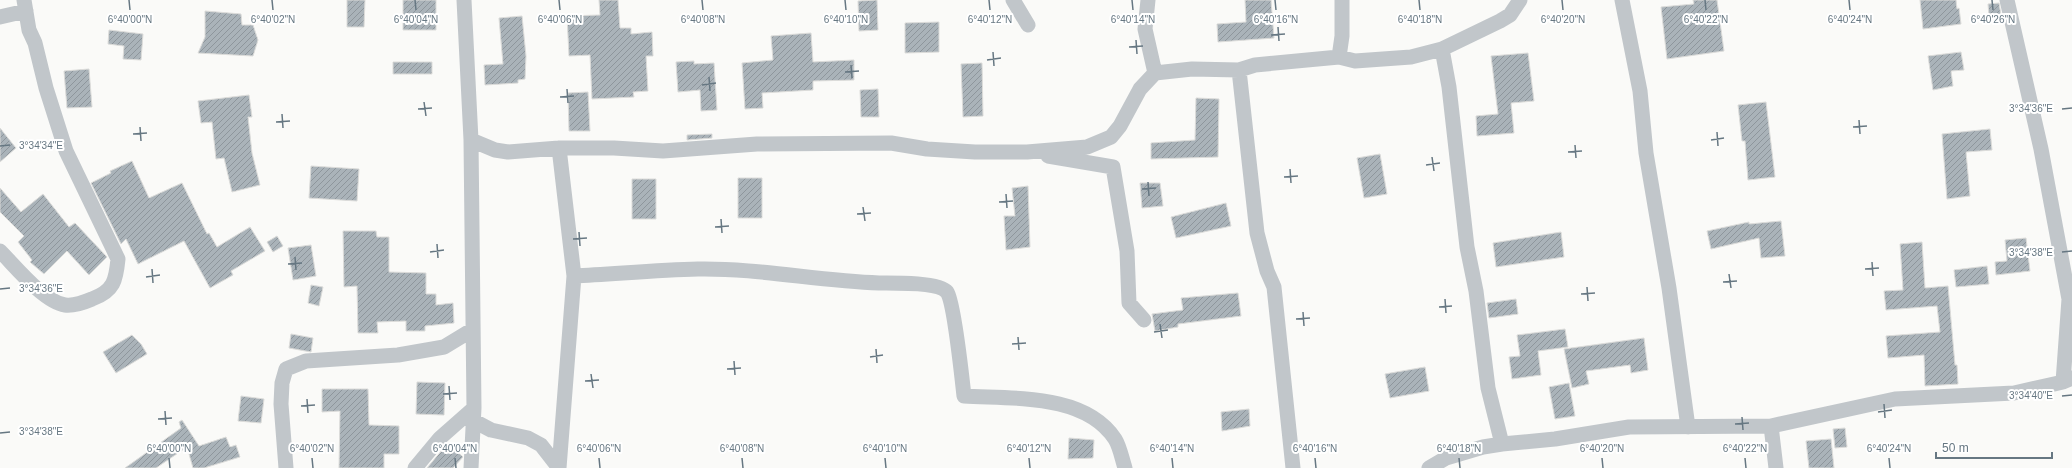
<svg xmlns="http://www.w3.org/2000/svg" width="2072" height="468" viewBox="0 0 2072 468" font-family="Helvetica,sans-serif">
	<defs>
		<pattern id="building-hatch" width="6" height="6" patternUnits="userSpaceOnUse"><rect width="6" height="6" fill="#aab3b9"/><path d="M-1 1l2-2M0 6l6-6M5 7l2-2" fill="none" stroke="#8e969c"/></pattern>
	</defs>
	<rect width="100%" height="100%" fill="#fafaf8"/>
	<path fill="url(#building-hatch)" stroke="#dcdcda" d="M347 0H365L364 27H347Z
		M403 0H436V30H403Z
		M599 0H618L620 28H631V34L652 32 653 56H646L648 91 633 92 634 97 592 99 590 55 569 56 567 16 600 15Z
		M877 0 878 30 859 31 858 1Z
		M1245 0H1271L1274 38 1218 42 1217 24 1246 22Z
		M1693 0H1717L1724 51 1667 59 1661 7 1694 4Z
		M1920 0H1956L1957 9 1959 8 1961 24 1923 29Z
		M1999 3 2001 15 1989 16 1988 4Z
		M205 11 241 14 242 25H253L258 40 253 56 198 53 205 37Z
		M522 16 526 56 525 79 518 80V83L485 85 484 65 503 64 499 18Z
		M939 22V52L905 53V23Z
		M109 30 143 34 141 60 123 59 124 46 108 44Z
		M811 33 813 62 854 60V80L813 81V90L762 93 763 108 745 109 742 63 773 60 771 36Z
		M1961 52 1964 70 1951 71 1953 86 1933 90 1928 56Z
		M1528 53 1534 101 1511 103 1514 133 1477 136 1476 116 1498 114 1491 56Z
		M694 61V64L714 63 717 110 701 111 700 90 678 92 676 62Z
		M393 62H432V74H393Z
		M982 63 983 116 963 117 961 64Z
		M89 69 92 107 67 108 64 71Z
		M878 89 879 117H861L860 90Z
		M588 92 590 131H569L568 93Z
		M249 95 252 117H248L252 153 260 185 232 192 224 158 216 159 212 122 201 123 198 101Z
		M1196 98 1219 99 1218 157 1151 159V143L1195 140Z
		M1766 102 1775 177 1748 180 1745 141H1742L1738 105Z
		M0 128 16 148 0 162Z
		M1990 129 1992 150 1966 152 1970 196 1947 199 1942 134Z
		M712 134V138L687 140V135Z
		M1380 154 1387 194 1364 198 1357 158Z
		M132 161 149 198 182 183 207 234 209 233 217 247 250 227 265 251 231 271 233 275 210 288 184 241 138 264 126 239 121 244 91 183 111 173 110 171Z
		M311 166 359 169 357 201 309 198Z
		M738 178H762V218H738Z
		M632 179H656V219H632Z
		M1140 183H1160L1163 206 1142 208Z
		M1028 186 1030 247 1006 250 1004 216H1015L1012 188Z
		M0 188 21 212 43 194 69 227 75 223 107 257 89 275 67 251 44 274 30 262 32 260 18 242 24 236 0 212Z
		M1226 203 1231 226 1176 238 1171 217Z
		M1781 221 1785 256 1761 258 1759 238 1711 249 1707 231 1749 222V224Z
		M343 231H376L377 237H389V272L426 273V294H436V305L453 303 454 323 425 326V331H406V321L377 322 378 333H358L357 286 344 287Z
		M1561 232 1564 257 1496 267 1493 243Z
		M277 236 283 246 273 252 267 242Z
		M2026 238 2030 271 1996 275 1995 262 2007 261 2005 240Z
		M1922 242 1925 288 1948 286 1955 365H1957L1958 384 1925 386 1924 355 1888 358 1886 336 1940 332 1937 306 1886 310 1884 291 1903 290 1900 244Z
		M311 245 316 276 293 280 288 248Z
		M1987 266 1989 284 1956 287 1954 270Z
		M311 285 323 287 319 306 308 303Z
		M1238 293 1241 316 1178 324V327L1155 331 1152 314 1183 310 1181 298Z
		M1516 299 1518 314 1489 318 1487 303Z
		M1565 329 1568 347 1538 351 1541 375 1512 379 1509 357 1520 356 1517 335Z
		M291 334 313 338 311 352 289 348Z
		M132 335 141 344 147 354 116 373 103 352Z
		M1644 338 1648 370 1631 373 1630 365 1586 371 1589 384 1572 388 1564 349Z
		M1425 367 1429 391 1390 398 1385 374Z
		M417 382 445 383 444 415 416 414Z
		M1569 383 1575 416 1555 419 1549 387Z
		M322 389H368L369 425 399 426V454H384V468H339L340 411 322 412Z
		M241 396 264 399 261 423 238 421Z
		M1249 409 1250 426 1222 431 1221 412Z
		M182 420 199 446 226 437 230 447 236 445 240 457 204 468H193L187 447 156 468H125L181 428 179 422Z
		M1845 428 1847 447 1835 448 1833 429Z
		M1069 438 1094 440 1093 458 1068 459Z
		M1831 439 1834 468H1809L1806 441Z
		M448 443 463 457 453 468H427Z"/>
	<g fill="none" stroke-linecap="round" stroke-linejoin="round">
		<path stroke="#c1c6ca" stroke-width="15" d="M464 0 471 140 474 408 471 468
			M1013 0 1028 25
			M1148 0 1145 29 1155 73
			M1622 0 1640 91 1646 153 1669 288 1688 427
			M2007 0 2041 149 2069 299 2063 382
			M0 17 26 11
			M1442 49 1449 87 1467 247 1476 291 1488 388 1502 444
			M1339 57 1342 36V0
			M1239 70 1257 233 1267 271 1274 287 1293 468
			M471 140 495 150 508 152 559 148H614L663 151 757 144 891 143 927 149 975 152H1027L1087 147 1111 137 1120 126 1140 89 1155 73 1192 69 1239 70 1255 65 1339 57 1355 61 1411 57 1442 49 1500 21 1510 15 1520 0
			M559 148 574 276 559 468
			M1048 156 1113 167 1127 251 1129 303 1144 320
			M0 251C15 266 44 302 65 305 73 306 85 302 92 299 114 291 116 280 118 259L66 151 46 88 35 43 29 30 24 0
			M574 276C615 274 657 270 698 269 758 268 818 281 879 283 891 283 939 282 947 292 954 302 962 378 964 396 1012 399 1085 393 1115 439 1120 447 1122 459 1125 468
			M474 421 491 430 528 438 541 445 559 468
			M1771 426 1776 468
			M286 468 281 404 282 383 286 369 306 361 398 355 444 347 472 330
			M415 468 440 438 474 408
			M1429 468 1446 458 1483 447 1502 444 1555 439 1629 427 1771 426 1895 399 2014 393 2063 382 2072 378"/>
	</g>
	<path fill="none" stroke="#667782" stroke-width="1.5" d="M129 0 130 10M272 0 273 10M415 0 416 10M559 0 560 10M702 0 703 10M845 0 846 10M989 0 990 10M1132 0 1133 10M1275 0 1276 10M1419 0 1420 10M1562 0 1563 10M1705 0 1706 10M1849 0 1850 10M1992 0 1993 10M1278 27 1279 41M1271 35 1285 34M1136 40 1137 54M1129 47 1143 46M993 52 994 66M987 60 1001 58M851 65 852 78M845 72 859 71M709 77 710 91M702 85 716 83M567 89 568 103M560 97 574 96M424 102 426 116M418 109 432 108M2062 109 2072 108M282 114 283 128M1859 120 1860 134M276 122 290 121M140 127 141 141M1853 127 1867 126M1717 132 1718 146M133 134 147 133M1711 140 1724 138M1575 145 1576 158M0 146 10 145M1568 152 1582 151M1432 157 1434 171M1426 165 1440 163M1290 169 1291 183M1284 177 1298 176M1148 182 1149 196M1142 189 1156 188M1006 194 1007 208M999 202 1013 201M863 207 865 221M857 214 871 213M721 219 722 233M715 227 729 226M579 232 580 246M573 239 587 238M437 244 438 258M430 252 444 250M2062 252 2072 251M295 257 296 270M1872 262 1873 276M288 264 302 263M152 269 153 283M1865 269 1879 268M1729 274 1731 288M146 277 160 275M1723 282 1737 281M1587 287 1588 301M0 289 10 288M1581 294 1595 293M1445 299 1446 313M1439 307 1452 306M1303 312 1304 326M1296 319 1310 318M1160 324 1162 338M1154 332 1168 330M1018 337 1019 350M1012 344 1026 343M876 349 877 363M870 357 883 355M734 361 735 375M727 369 741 368M591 374 593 388M585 381 599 380M449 386 450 400M443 394 457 393M2062 396 2072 395M307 399 308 413M1884 404 1885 418M301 406 315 405M165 411 166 425M1878 412 1892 410M1742 417 1743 430M158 419 172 418M1735 424 1749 423M0 433 10 432M169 458 170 468M312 458 313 468M455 458 456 468M599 458 600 468M742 458 743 468M885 458 886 468M1029 458 1030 468M1172 458 1173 468M1315 458 1316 468M1459 458 1460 468M1602 458 1603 468M1745 458 1746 468M1889 458 1890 468"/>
	<g font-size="10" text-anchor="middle" fill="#667782" stroke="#fff" stroke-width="4" stroke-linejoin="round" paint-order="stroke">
		<text x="130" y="23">6°40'00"N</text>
		<text x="273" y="23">6°40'02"N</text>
		<text x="416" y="23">6°40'04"N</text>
		<text x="560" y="23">6°40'06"N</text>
		<text x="703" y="23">6°40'08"N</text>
		<text x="846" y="23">6°40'10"N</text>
		<text x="990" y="23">6°40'12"N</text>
		<text x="1133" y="23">6°40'14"N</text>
		<text x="1276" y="23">6°40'16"N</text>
		<text x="1420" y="23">6°40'18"N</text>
		<text x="1563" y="23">6°40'20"N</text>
		<text x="1706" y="23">6°40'22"N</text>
		<text x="1850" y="23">6°40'24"N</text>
		<text x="1993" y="23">6°40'26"N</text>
		<text x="2031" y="112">3°34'36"E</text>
		<text x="41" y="149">3°34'34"E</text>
		<text x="2031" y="256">3°34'38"E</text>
		<text x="41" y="292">3°34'36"E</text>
		<text x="2031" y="399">3°34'40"E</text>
		<text x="41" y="435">3°34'38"E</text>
		<text x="169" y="452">6°40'00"N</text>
		<text x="312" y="452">6°40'02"N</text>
		<text x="455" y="452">6°40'04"N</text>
		<text x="599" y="452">6°40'06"N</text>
		<text x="742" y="452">6°40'08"N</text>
		<text x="885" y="452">6°40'10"N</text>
		<text x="1029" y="452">6°40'12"N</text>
		<text x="1172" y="452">6°40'14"N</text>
		<text x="1315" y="452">6°40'16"N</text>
		<text x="1459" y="452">6°40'18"N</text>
		<text x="1602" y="452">6°40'20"N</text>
		<text x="1745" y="452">6°40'22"N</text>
		<text x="1889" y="452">6°40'24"N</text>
	</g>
	<path d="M1936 452v6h116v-6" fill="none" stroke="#667782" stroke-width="2"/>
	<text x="1942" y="452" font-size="12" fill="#667782" stroke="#ffffff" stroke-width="3" paint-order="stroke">50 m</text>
</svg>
